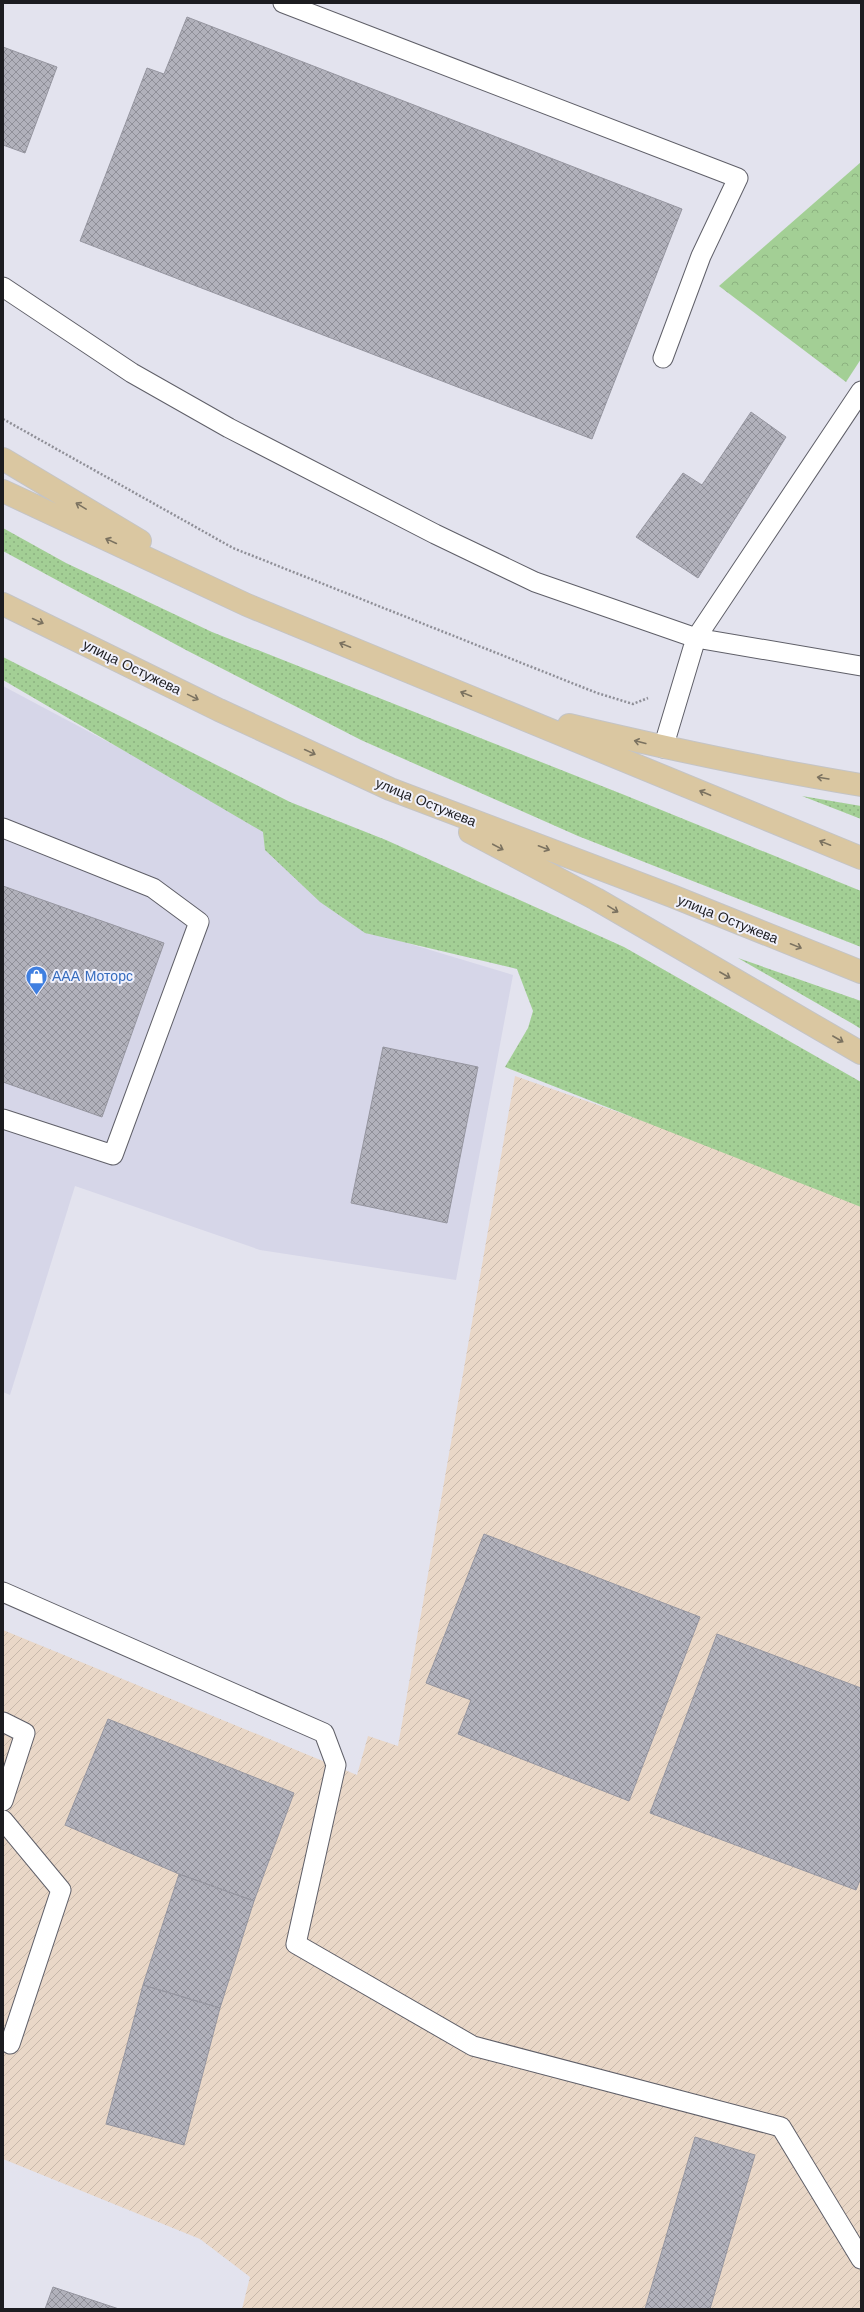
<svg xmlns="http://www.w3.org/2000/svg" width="864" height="2312" viewBox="0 0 864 2312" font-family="'Work Sans',sans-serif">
	<defs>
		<pattern id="industrial-furrows" width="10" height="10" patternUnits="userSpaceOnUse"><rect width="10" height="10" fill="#e9d7c7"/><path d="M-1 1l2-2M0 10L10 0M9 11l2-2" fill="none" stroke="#c7b8ab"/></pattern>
		<pattern id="grass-dots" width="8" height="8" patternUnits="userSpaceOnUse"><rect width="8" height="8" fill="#a3cf95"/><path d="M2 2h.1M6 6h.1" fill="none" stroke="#8cb180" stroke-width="1.8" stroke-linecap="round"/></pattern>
		<pattern id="forest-crowns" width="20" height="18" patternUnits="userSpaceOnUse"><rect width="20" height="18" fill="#a3cf95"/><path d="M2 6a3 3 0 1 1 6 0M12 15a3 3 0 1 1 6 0" fill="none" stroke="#8cb180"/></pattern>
		<pattern id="building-cross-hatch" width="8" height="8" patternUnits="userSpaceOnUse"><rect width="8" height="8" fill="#b1b1bb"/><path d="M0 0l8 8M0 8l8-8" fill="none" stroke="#8f8f98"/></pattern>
	</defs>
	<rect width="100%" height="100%" fill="#e3e3ee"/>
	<path fill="#d6d6e8" d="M3 686 279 833 377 934 513 975 456 1280 260 1250 75 1186 10 1395 3 1392Z"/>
	<path fill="url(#industrial-furrows)" d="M515 1076 861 1197V2309H242L250 2277 200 2239 3 2159V1630L357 1775 368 1736 398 1746Z"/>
	<path fill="url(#grass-dots)" d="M3 528 66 563 212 632 622 794 861 891V947L578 836 361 740 186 650 3 551Z
		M3 657 290 802 386 840 624 947 861 1082V1207L505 1067 528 1028 533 1011 517 969 365 933 320 902 265 850 263 832 3 680Z
		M802 796 861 806V819Z
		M738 958 861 1001V1029L853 1024Z"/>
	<path fill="url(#forest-crowns)" d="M861 162V359L846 382 719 286Z"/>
	<path fill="url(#building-cross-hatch)" stroke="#9696a0" d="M187 17 682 209 592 439 80 241 147 68 164 74Z
		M3 47 57 67 25 153 3 145Z
		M751 412 786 437 698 578 636 537 683 473 702 485Z
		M3 886 164 943 102 1117 3 1082Z
		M383 1047 478 1067 447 1223 351 1203Z
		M484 1534 700 1617 629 1801 458 1734 471 1700 426 1683Z
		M717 1634 861 1688V1878L856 1890 650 1813Z
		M108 1719 294 1793 254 1901 179 1874 65 1825Z
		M179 1874 254 1901 220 2008 143 1985Z
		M143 1985 220 2008 184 2145 106 2124Z
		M695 2137 755 2155 710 2309H645Z
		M53 2287 119 2309H45Z"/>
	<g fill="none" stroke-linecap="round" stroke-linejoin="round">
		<defs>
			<path id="service" d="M283 3 738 178 701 256 663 358
				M3 287 132 373 229 428 435 534 535 582 696 638 861 666
				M663 748 696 638 861 391
				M3 828 153 888 199 922 113 1155 3 1119
				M3 1592 324 1733 336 1765 296 1944 473 2046 781 2127 861 2259
				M3 1722 25 1733 3 1801
				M3 1820 61 1890 10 2044"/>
			<path id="primary" d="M3 459 140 541
				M3 491 247 605 861 858
				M3 604 219 710 390 789 672 896 861 972
				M569 725C666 748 763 769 861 785
				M470 832 596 899 861 1053"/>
		</defs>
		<use href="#service" stroke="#5f5f68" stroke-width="21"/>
		<use href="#primary" stroke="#c4c4c5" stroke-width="24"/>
		<path stroke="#8f8f97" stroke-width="2.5" stroke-dasharray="2 2" stroke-linecap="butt" d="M3 419 233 548 597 693 633 704 648 698"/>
		<use href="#service" stroke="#fff" stroke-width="19"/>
		<use href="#primary" stroke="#dac7a1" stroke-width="22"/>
	</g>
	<defs><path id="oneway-shaft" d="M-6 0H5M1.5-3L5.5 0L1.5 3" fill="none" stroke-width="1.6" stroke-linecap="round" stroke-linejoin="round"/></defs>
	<g stroke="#7b7260">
		<use href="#oneway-shaft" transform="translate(81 506) rotate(-149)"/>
		<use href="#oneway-shaft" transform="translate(111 541) rotate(-155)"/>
		<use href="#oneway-shaft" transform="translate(38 621) rotate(25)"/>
		<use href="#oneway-shaft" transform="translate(345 645) rotate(-158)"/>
		<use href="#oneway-shaft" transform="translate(466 694) rotate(-158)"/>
		<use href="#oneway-shaft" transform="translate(193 697) rotate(26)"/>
		<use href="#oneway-shaft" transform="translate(640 742) rotate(-166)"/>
		<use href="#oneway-shaft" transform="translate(310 752) rotate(25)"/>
		<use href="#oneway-shaft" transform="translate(823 778) rotate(-171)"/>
		<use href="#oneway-shaft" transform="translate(705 793) rotate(-157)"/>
		<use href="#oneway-shaft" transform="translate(825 843) rotate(-158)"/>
		<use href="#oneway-shaft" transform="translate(498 847) rotate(28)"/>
		<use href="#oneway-shaft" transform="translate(544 848) rotate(21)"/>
		<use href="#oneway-shaft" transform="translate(613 909) rotate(31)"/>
		<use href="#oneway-shaft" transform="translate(796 946) rotate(22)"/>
		<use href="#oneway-shaft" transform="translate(725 975) rotate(30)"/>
		<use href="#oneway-shaft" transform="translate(838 1039) rotate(30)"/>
	</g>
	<defs>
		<symbol id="shop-pin" viewBox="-11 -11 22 30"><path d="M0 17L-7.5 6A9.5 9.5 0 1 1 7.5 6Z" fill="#3f7fe0" stroke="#f0f1fc"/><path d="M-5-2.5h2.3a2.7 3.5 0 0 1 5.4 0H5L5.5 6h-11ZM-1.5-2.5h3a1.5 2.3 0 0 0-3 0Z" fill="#fff"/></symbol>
	</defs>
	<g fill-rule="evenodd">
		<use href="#shop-pin" x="24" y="964" width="25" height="34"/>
	</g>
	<g text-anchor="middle" stroke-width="4" stroke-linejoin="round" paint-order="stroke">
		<g font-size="14" fill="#1c1c20" stroke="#f0f1fc">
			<text transform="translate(132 667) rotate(26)" y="5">улица Остужева</text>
			<text transform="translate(426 802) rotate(22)" y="5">улица Остужева</text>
			<text transform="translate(728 919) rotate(22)" y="5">улица Остужева</text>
		</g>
		<g font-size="14" fill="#366cbe" stroke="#f0f1fc" text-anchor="start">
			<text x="52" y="981">ААА Моторс</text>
		</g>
	</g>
	<rect width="864" height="2312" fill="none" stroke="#1c1c20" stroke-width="8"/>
</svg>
